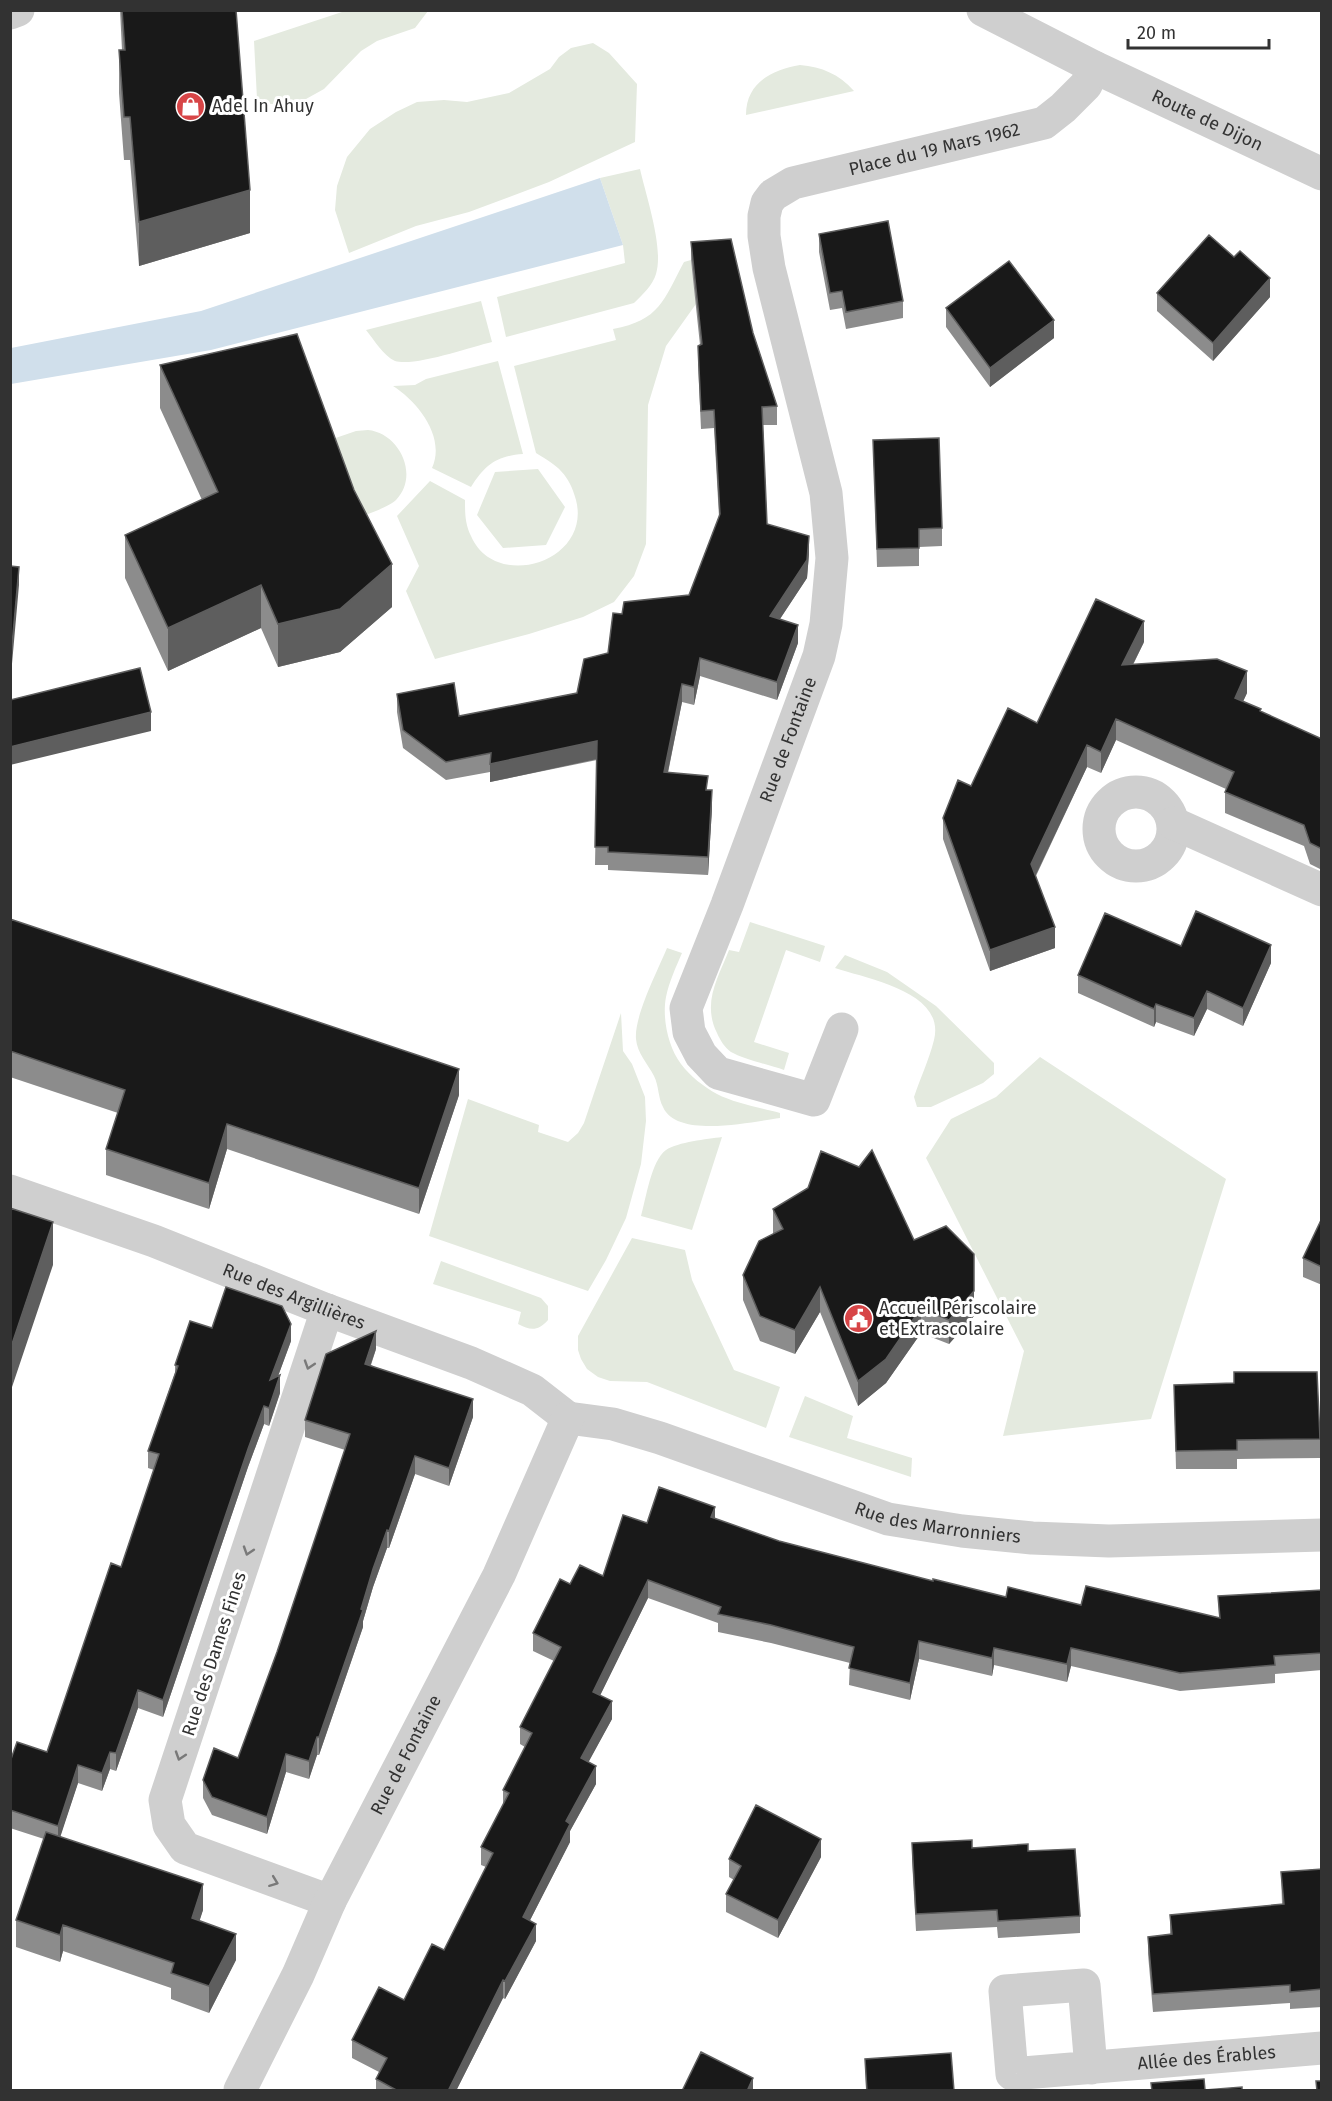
<svg xmlns="http://www.w3.org/2000/svg" width="1332" height="2101" viewBox="0 0 1332 2101" font-family="'Fira Sans',sans-serif">
	<rect width="100%" height="100%" fill="#fff"/>
	<path fill="#e4eadf" d="M345 11H428L415 28 377 41 361 51 324 89 306 99 289 104H271L257 99 254 41Z
		M593 43 609 53 637 84 635 142 549 182 469 212 416 226 349 253 335 210 337 186 347 157 370 129 396 112 417 102 444 100 467 102 509 93 550 69 559 57 571 48Z
		M800 65C822 67 839 74 854 91L746 115C746 83 771 70 800 65Z
		M640 169C646 196 664 248 656 274 653 285 642 295 634 303L506 337 497 297 625 263 623 245 600 178Z
		M691 260 696 304 666 346 648 405 646 544 634 576 614 602 583 617 529 634 435 659 406 591 419 566 397 516 430 481 465 500C465 513 465 524 471 536 495 592 592 562 576 500 569 474 558 466 536 453L514 366 616 340 613 329C660 320 663 301 684 262Z
		M481 301 492 342C471 347 414 367 395 361 384 356 374 340 366 330Z
		M498 361 523 454C496 456 485 465 471 487L432 468C446 437 418 402 393 386L415 385 426 379Z
		M368 430C399 433 420 475 396 500 388 508 361 516 350 521L321 443 356 431Z
		M538 469 565 507 546 545 503 548 477 515 495 472Z
		M750 922 825 946 820 962 786 950 754 1042 789 1053 784 1070C770 1065 743 1059 731 1052 725 1048 720 1040 717 1033 702 1003 718 978 729 950L739 952Z
		M667 948 682 953C676 967 669 982 666 997 662 1018 668 1047 681 1064 690 1076 704 1087 717 1094 734 1103 761 1108 780 1113V1118C751 1122 677 1139 663 1107 658 1098 659 1086 654 1076 648 1064 637 1053 636 1039 634 1016 658 970 667 948Z
		M845 955 887 972 936 1006 994 1063V1074L983 1083 931 1107H917L914 1097C920 1079 929 1060 934 1040 946 992 868 979 835 968Z
		M621 1013 623 1051 632 1064 645 1097 646 1121 641 1164 626 1218 606 1260 588 1291 429 1236 468 1099 539 1125 538 1132 568 1142 578 1133 584 1123Z
		M1040 1057 1226 1179 1151 1419 1003 1436 1024 1351 926 1158 951 1119 996 1097Z
		M722 1137 692 1230 641 1216C646 1199 651 1161 666 1150 678 1142 707 1139 722 1137Z
		M632 1238 685 1250 692 1280 734 1370 780 1387 766 1428 647 1382 610 1381 598 1377 587 1369 581 1359 578 1350V1336Z
		M441 1261 541 1298 548 1306V1320C538 1331 531 1331 518 1324L521 1312 433 1284Z
		M805 1396 853 1416 847 1438 912 1458 911 1477 789 1437Z"/>
	<path fill="#d0dfeb" d="M600 178 623 245 211 350 11 384V348L201 311Z"/>
	<g fill="none" stroke-linecap="round" stroke-linejoin="round">
		<g stroke="#cfcfcf" stroke-width="33">
			<path d="M10 13 18 10"/>
			<circle cx="1136" cy="829" r="37"/>
			<path d="M1173 823 1322 890"/>
			<path id="s1" d="M842 1029 814 1100 718 1073 701 1055 689 1032 686 1008 727 905 819 656 826 624 832 558 826 493 769 268 764 236V216L767 203 773 195 793 183 1044 123 1063 108 1086 85 1094 67"/>
			<path id="s2" d="M10 1191 154 1241 327 1310 471 1363 532 1390 568 1418"/>
			<path d="M327 1310 165 1800 169 1825 185 1848 330 1901"/>
			<path id="s3" d="M568 1418 613 1424 660 1438 888 1519 962 1531 1032 1538 1109 1541 1322 1535"/>
			<path id="s4" d="M1091 2068 1084 1985 1005 1991 1012 2074 1322 2048"/>
			<path id="s5" d="M240 2090 298 1975 330 1901 499 1575 568 1418"/>
		</g>
		<path stroke="#cfcfcf" stroke-width="33" id="s6" d="M983 10 1094 67 1322 174"/>
	</g>
	<path fill="#8c8c8c" d="M120 10H236L250 233 139 266 130 160H124L119 93V50H122Z
		M819 234 903 301V318L846 329 842 308 830 310 819 252Z
		M691 242 753 333 777 406V425H763L767 524 809 554 807 578 780 619 798 643 777 700 700 676 694 705 682 702 668 773 708 790 712 808 708 875 608 870V865H595L597 760 490 782V772L446 780 403 748 397 712V694L459 716 577 693 608 653 622 614 689 595 719 517 714 428 701 429 698 364V346L700 345 691 260Z
		M1157 293 1270 297 1213 361 1157 311Z
		M946 308 1054 338 990 387 946 327Z
		M160 365 392 607 340 652 278 667 261 628 168 671 125 578V535L202 500 160 408Z
		M873 440 942 528V546L919 547V566L877 567Z
		M1144 642 1133 665 1247 693 1243 701 1261 712 1322 739V870L1310 864 1304 846 1225 813V792L1226 789 1116 740 1101 773 1087 767 1036 876 1055 948 990 971 943 839V818L971 786 1037 723Z
		M10 919 459 1095 419 1214 227 1149 209 1209 106 1175V1149L118 1113 10 1077Z
		M1181 946 1271 963 1243 1026 1207 1009 1194 1036 1156 1022 1154 1027 1078 993V975Z
		M773 1209 914 1240 974 1316 949 1344 921 1333 886 1383 858 1406 820 1312 795 1354 760 1341 743 1300V1275L773 1234Z
		M1322 1218V1285L1303 1277V1258Z
		M212 1328 291 1341 278 1376 280 1393 269 1426 264 1424 248 1467 163 1717 138 1708 116 1771 110 1769 102 1791 78 1783 60 1836 203 1910 199 1921 236 1960 209 2013 171 1999V1988L63 1951 60 1962 16 1947V1920L44 1839 10 1828V1762L47 1752 121 1567 154 1470 148 1468V1451L175 1373V1365Z
		M376 1349 371 1365 473 1417 449 1486 415 1474 389 1548H387L373 1587 363 1621V1627L319 1755H317L309 1779 286 1772 267 1834 212 1815 203 1798V1780L238 1758 277 1652 345 1450 305 1437V1420Z
		M1174 1385 1320 1439V1458L1237 1459V1469H1176Z
		M715 1519 779 1541 933 1581 1006 1597 1219 1618 1218 1596 1322 1590V1670L1275 1674V1683L1180 1691 1071 1666 1067 1682 994 1665 992 1676 919 1659 910 1700 849 1685 850 1663 771 1643 718 1632V1623L648 1598 600 1695 612 1719 588 1762 596 1784 570 1831V1842L530 1920 536 1941 505 1999 503 1998 456 2091H376V2079L379 2072 352 2058V2040L404 2000 444 1950 486 1867 481 1865V1847L503 1805V1790L525 1747 520 1744V1727L554 1661 533 1651V1633L570 1584 603 1576 647 1523Z
		M912 1843 1028 1851 1080 1916V1933L998 1938 997 1927 916 1931 912 1860Z
		M821 1857 778 1938 726 1912V1894L734 1880 729 1877V1859Z
		M1322 1869V2007L1290 2009V2003L1153 2012 1148 1954V1937L1170 1934V1915L1282 1904 1281 1872Z
		M865 2059 954 2091H866Z"/>
	<path fill="#5e5e5e" d="M250 190V233L139 266V222Z
		M1270 278V297L1213 361V343Z
		M1054 320V338L990 387V368Z
		M809 536V554L807 578 770 634V616Z
		M392 564V607L340 652 278 667V624Z
		M19 567V585L11 675V657Z
		M261 585V628L168 671V628Z
		M1144 621V642L1122 686V665Z
		M798 625V643L777 700V682Z
		M700 658V676L694 705V687Z
		M1247 671V693L1235 719V698Z
		M682 684V702L664 791V772Z
		M151 712V731L10 765V747Z
		M1116 719V740L1101 773V752Z
		M597 741V759L490 782V764Z
		M1087 745V767L1031 885V864Z
		M712 790V808L708 875V857Z
		M1055 927V948L990 971V950Z
		M1271 945V963L1243 1026V1008Z
		M1207 991V1009L1194 1036V1018Z
		M1156 1004V1022L1154 1027V1009Z
		M459 1069V1095L419 1214V1188Z
		M227 1124V1149L209 1209V1183Z
		M53 1222V1265L10 1393V1350Z
		M820 1287V1312L795 1354V1330Z
		M974 1291V1316L949 1344V1320Z
		M921 1308V1333L886 1383 858 1406V1381Z
		M291 1324V1341L270 1398V1380Z
		M376 1331V1349L365 1381V1364Z
		M280 1375V1393L269 1426V1408Z
		M473 1399V1417L449 1486V1468Z
		M264 1406V1424L248 1467 163 1717V1700L248 1449Z
		M415 1456V1474L389 1548V1531Z
		M715 1507V1525L711 1517Z
		M387 1530V1548L373 1587 363 1621V1627L319 1755V1737L373 1569Z
		M648 1580V1598L593 1710V1692Z
		M919 1641V1659L910 1700V1683Z
		M994 1648V1665L992 1676V1658Z
		M1071 1648V1666L1067 1682V1664Z
		M138 1690V1708L116 1771V1753Z
		M612 1701V1719L581 1776V1758Z
		M317 1737V1755L309 1779V1761Z
		M110 1752V1769L102 1791V1773Z
		M286 1754V1772L267 1834V1817Z
		M78 1765V1783L58 1844V1826Z
		M596 1766V1784L570 1831V1842L523 1934V1917L566 1821Z
		M821 1839V1857L778 1938V1920Z
		M203 1884V1910L192 1945V1918Z
		M536 1924V1941L505 1999V1981Z
		M63 1925V1951L60 1962V1935Z
		M236 1934V1960L209 2013V1986Z
		M503 1980V1998L456 2091H448Z
		M753 2078V2091H747Z"/>
	<path fill="#191919" stroke="#5e5e5e" stroke-width="1.5" d="M122 10H236L250 190 139 222 130 117H124L119 50H125Z
		M888 221 903 301 846 312 842 291 830 293 819 234Z
		M1209 235 1234 257 1240 251 1270 278 1213 343 1157 293Z
		M731 239 753 333 777 406 762 407 767 524 809 536 807 560 770 616 798 625 777 682 700 658 694 687 682 684 664 772 708 776 706 790H712L708 857 608 852V847H595L597 741 490 764 491 753 446 762 403 730 397 694 454 683 459 716 577 693 584 659 608 653 613 613 622 614 624 602 689 595 720 514 714 410 701 411 698 346 702 344 691 242Z
		M1009 261 1054 320 990 368 946 308Z
		M297 334 354 490 392 564 340 609 278 624 261 585 168 628 125 535 218 492 160 365Z
		M939 438 942 528 919 529V548L877 549 873 440Z
		M10 566 19 567 11 657H10Z
		M1096 599 1144 621 1122 665 1217 659 1247 671 1235 698 1261 709 1260 711 1322 739V849L1310 843 1304 825 1225 792 1234 772 1116 719 1101 752 1087 745 1031 864 1055 927 990 950 943 818 958 780 971 786 1008 708 1037 723Z
		M140 668 151 712 10 747V700Z
		M1196 911 1271 945 1243 1008 1207 991 1194 1018 1156 1004 1154 1009 1078 975 1105 913 1181 946Z
		M10 919 459 1069 419 1188 227 1124 209 1183 106 1149 125 1090 10 1051Z
		M872 1150 914 1240 946 1226 974 1254V1291L949 1320 921 1308 886 1359 858 1381 820 1287 795 1330 760 1316 743 1275 759 1241 783 1229 773 1209 808 1188 821 1151 859 1167Z
		M10 1208 53 1222 10 1350Z
		M1322 1218V1267L1303 1258Z
		M226 1287 282 1306 291 1324 270 1380 280 1375 269 1408 264 1406 248 1449 163 1700 138 1690 116 1753 110 1752 102 1773 78 1765 58 1826 10 1810V1762L17 1742 47 1752 111 1563 121 1567 159 1454 148 1451 178 1366 175 1365 190 1321 212 1328Z
		M376 1331 365 1364 473 1399 449 1468 415 1456 389 1531 387 1530 373 1569 361 1609 363 1610 319 1737H317L309 1761 286 1754 267 1817 212 1797 203 1780 214 1748 238 1758 277 1652 350 1434 305 1420 326 1354Z
		M1234 1372H1317L1320 1439 1237 1440V1450L1176 1451 1174 1385 1234 1383Z
		M659 1487 715 1507 711 1517 779 1541 933 1581V1579L1006 1597 1008 1587 1081 1605 1086 1586 1220 1618 1218 1596 1322 1590V1653L1274 1656 1275 1665 1180 1673 1071 1648 1067 1664 994 1648 992 1658 919 1641 910 1683 849 1668 854 1647 771 1625 718 1614 721 1607 648 1580 593 1692 612 1701 581 1758 596 1766 566 1821 570 1824 523 1917 536 1924 505 1981 503 1980 448 2091H398L376 2079 387 2058 352 2040 379 1987 404 2000 432 1944 444 1950 493 1853 481 1847 509 1793 503 1790 532 1733 520 1727 561 1647 533 1633 560 1579 570 1584 580 1565 603 1576 623 1515 647 1523Z
		M756 1805 821 1839 778 1920 726 1894 741 1866 729 1859Z
		M46 1832 203 1884 192 1918 236 1934 209 1986 171 1973 174 1963 63 1925 60 1935 16 1920Z
		M972 1840V1848L1028 1844V1851L1075 1849 1080 1916 998 1921 997 1910 916 1914 912 1843Z
		M1322 1869V1989L1290 1992V1985L1153 1994 1148 1937 1172 1934 1170 1915 1284 1904 1281 1872Z
		M701 2052 753 2078 747 2091H682Z
		M951 2053 954 2091H867L865 2059Z
		M1204 2079 1205 2090 1242 2087V2091H1152L1151 2083Z
		M1316 2081H1322V2091H1317Z"/>
	<defs><path id="oneway-chevron" d="M-2-3.5L2.5 0L-2 3.5" fill="none" stroke-width="1.6" stroke-linecap="round" stroke-linejoin="round" transform="scale(1.5)"/></defs>
	<g stroke="#797979">
		<use href="#oneway-chevron" transform="translate(309 1365) rotate(108)"/>
		<use href="#oneway-chevron" transform="translate(248 1551) rotate(108)"/>
		<use href="#oneway-chevron" transform="translate(180 1756) rotate(108)"/>
		<use href="#oneway-chevron" transform="translate(274 1882) rotate(21)"/>
	</g>
	<defs>
		<symbol id="shop-disc" viewBox="-11 -11 22 22"><circle r="9.5" fill="#d74547" stroke="#fff"/><path d="M-5-2.5h2.3a2.7 3.5 0 0 1 5.4 0H5L5.5 6h-11ZM-1.5-2.5h3a1.5 2.3 0 0 0-3 0Z" fill="#fff"/></symbol>
		<symbol id="civic-disc" viewBox="-11 -11 22 22"><circle r="9.5" fill="#d74547" stroke="#fff"/><path d="M-.6-6.5H3V-4.5H.6V-3L4-1V1h2V6H-6V1h2V-1L-.6-3ZM-1.2 2.5V6h2.4V2.5Z" fill="#fff"/></symbol>
	</defs>
	<g fill-rule="evenodd">
		<use href="#shop-disc" x="174" y="90" width="33" height="33"/>
		<use href="#civic-disc" x="842" y="1302" width="33" height="33"/>
	</g>
	<g text-anchor="middle" stroke-width="6" stroke-linejoin="round" paint-order="stroke">
		<g font-size="18" fill="#323232" stroke="#fff" text-anchor="start">
			<text x="212" y="112">Adel In Ahuy</text>
			<text x="879" y="1314">Accueil Périscolaire<tspan x="879" dy="21">et Extrascolaire</tspan></text>
		</g>
		<g font-size="18" fill="#323232" stroke="#fff">
			<text dy="6" stroke="none"><textPath href="#s6" startOffset="250">Route de Dijon</textPath></text>
			<text dy="6" stroke="none"><textPath href="#s1" startOffset="1268">Place du 19 Mars 1962</textPath></text>
			<text dy="6" stroke="none"><textPath href="#s1" startOffset="538">Rue de Fontaine</textPath></text>
			<text dy="6" stroke="none"><textPath href="#s2" startOffset="303">Rue des Argillières</textPath></text>
			<text dy="6" stroke="none"><textPath href="#s3" startOffset="386">Rue des Marronniers</textPath></text>
			<text transform="translate(214 1654) rotate(-72)" y="6">Rue des Dames Fines</text>
			<text dy="6" stroke="none"><textPath href="#s5" startOffset="374">Rue de Fontaine</textPath></text>
			<text dy="6" stroke="none"><textPath href="#s4" startOffset="441">Allée des Érables</textPath></text>
		</g>
	</g>
	<rect width="1332" height="2101" fill="none" stroke="#323232" stroke-width="24"/>
	<path d="M1128 39v9h141v-9" fill="none" stroke="#323232" stroke-width="3"/>
	<text x="1137" y="39" font-size="18" fill="#323232" stroke="#ffffff" stroke-width="4.5" paint-order="stroke">20 m</text>
</svg>
